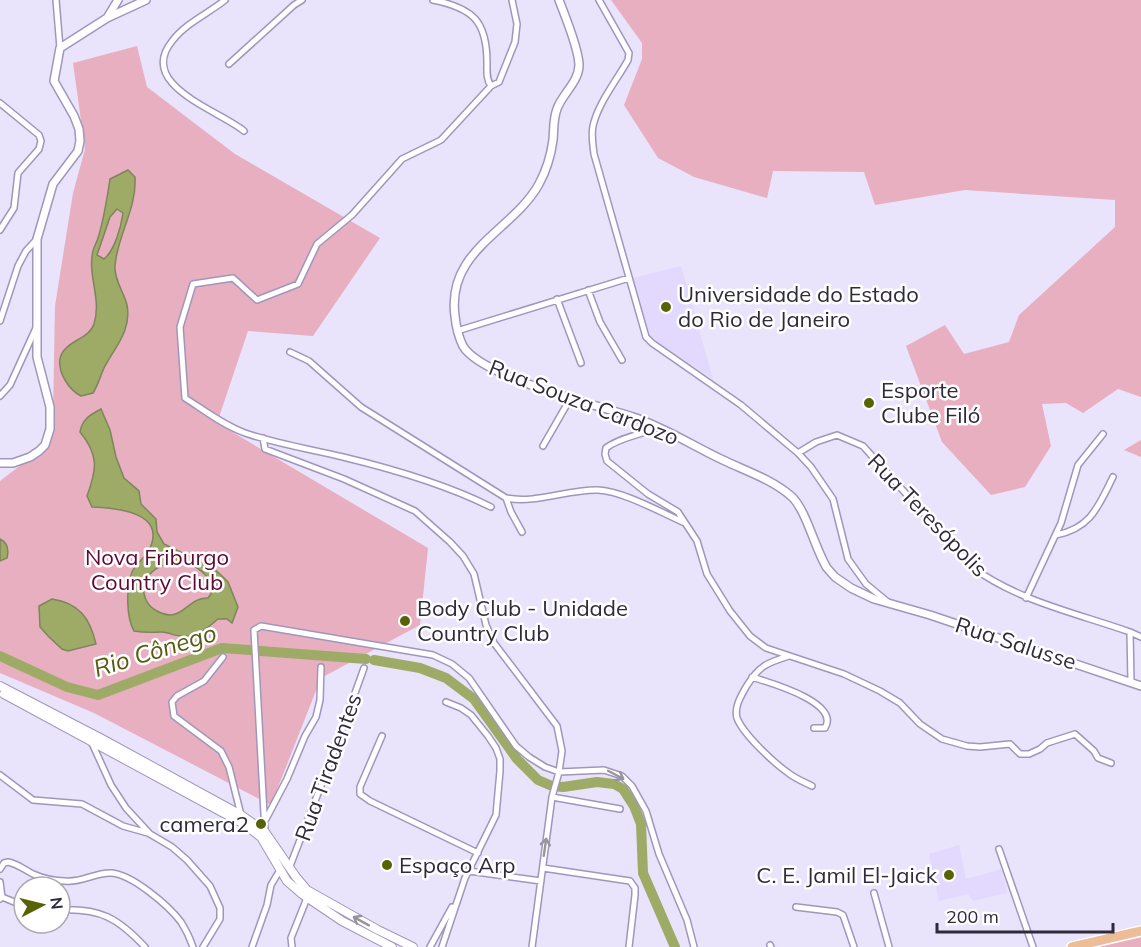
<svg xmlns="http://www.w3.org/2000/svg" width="1141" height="947" viewBox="0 0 1141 947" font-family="Mulish,sans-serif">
	<rect width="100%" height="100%" fill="#e9e3fb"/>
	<path fill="#e3d9fe" d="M681 266 713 379 648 337 633 278Z
		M959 845 966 879 1002 869 1007 893 973 901 968 894 939 901 929 854Z"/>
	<path fill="#e8afc1" d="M611 0H1141V397L1118 389 1083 413 1066 403 1042 404 1051 446 1025 487 991 495 942 442 906 346 945 325 964 354 1009 342 1019 315 1115 227V200L965 190 875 205 864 172 773 171 767 198 694 177 658 158 624 105 642 59V43Z
		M137 46 147 87 235 154 380 238 313 336 248 331 217 423 428 548 420 625 321 678 271 805 94 713 0 673V481L47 445 53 414 55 306 73 193 85 149 73 63Z
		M1141 440V457L1124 450Z
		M1141 936V947H1094L1099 946Z"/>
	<path fill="#9eab67" stroke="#7d855a" stroke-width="1.5" fill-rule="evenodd" d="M128 170 135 177C137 209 117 236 115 266 114 280 124 292 127 305 132 330 115 347 104 368 100 377 98 385 93 393L81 396C69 390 58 373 60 359 63 341 89 340 94 324 102 299 87 275 93 251 94 246 97 242 98 238 104 219 107 199 110 179ZM117 209 123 213C121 227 115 250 104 259L97 255 110 217Z
		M101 409 110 430 116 457 124 478 139 491 141 504 156 519 157 532 164 544 213 568 221 575 228 582 238 607 232 623 227 619H218C206 629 197 638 181 636 174 636 168 632 162 632 151 632 147 633 134 631 126 617 126 587 132 572 136 563 145 558 149 550 168 512 116 508 92 507L87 496C97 469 99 455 80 432 82 419 90 415 101 409ZM184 562C198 566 221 583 208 598 186 597 183 625 157 611 145 605 144 595 142 583 156 565 162 564 184 562Z
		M0 539C8 543 9 550 7 558L0 561Z
		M52 599C79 603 90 618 96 644L68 651 62 649 49 637 40 627 39 606Z"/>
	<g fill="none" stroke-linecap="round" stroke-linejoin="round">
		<path stroke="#9eab67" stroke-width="10" d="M0 656 67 687 98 695 222 648 366 659
			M374 660 420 668 446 678 474 699 517 759 538 780 552 786 563 787 597 782 614 784 623 789 634 806 641 824 643 873 675 947"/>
		<defs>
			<path id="minor" d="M56 0 60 48
				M225 0C209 13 186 23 173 40 135 85 219 110 244 131
				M433 0C473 8 487 21 487 63 487 71 486 79 491 86L499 82 515 42 517 24 512 0
				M599 0 629 53 628 60C617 80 598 103 593 126 591 136 593 145 594 154L646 337 652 343 741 405 798 453 811 467 833 499 848 559 866 584 889 603
				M229 64 294 5 302 0
				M491 86 441 140 402 159 352 215 317 244 298 284 257 300 233 278 193 284 180 327 185 398C204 410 223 425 245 433 277 444 310 449 343 457 393 469 445 484 491 507
				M0 103 39 135 41 141 39 149 18 173 14 208 0 230
				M588 290 600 322 622 360
				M557 299 581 363
				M0 321 18 266 26 251 37 239
				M457 331 629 278
				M290 352 309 361 361 407 506 498C537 504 568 489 598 490 623 491 662 513 685 523
				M0 396 10 385 36 328
				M658 427C642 435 620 437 606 448L605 454 607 461 648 494 678 512 697 541 707 574 730 611 750 636 766 648 844 674 880 691 900 703 920 724 942 739 967 746 980 747 1010 744 1020 754H1029L1040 749 1047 743 1075 734 1094 751 1098 758 1111 763
				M263 438 265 449 344 479 415 511 450 542 463 556 474 574 486 625 494 643 557 726 562 751 559 772 552 797 532 947
				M543 446 570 399
				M798 453 816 442 837 435 863 446 972 567C1018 601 1076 613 1130 632L1131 682
				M506 498 511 512 522 532
				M1056 535C1091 528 1098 507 1113 477
				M1026 598 1061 523 1078 465 1103 434
				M1130 632 1141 637
				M789 656C766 663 759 666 746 687 741 696 734 707 737 718 743 734 773 762 787 772 794 778 804 782 812 786
				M223 657 204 681 177 696 172 702 174 716 221 751 229 767 241 815
				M752 677C767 682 841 702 825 728H814
				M382 736 360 787V794L370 801 478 853
				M91 741 111 785 126 808 150 834 172 847 187 860 210 886 220 908V919L203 947
				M0 775 33 800 82 804 123 826 148 833
				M552 797 620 809
				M266 819 287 779 305 736 316 717 320 700 321 667
				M265 832 254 630 261 626 433 655 452 664 469 678 516 746 529 757 545 767 559 772 604 770 622 776 632 786 646 811 659 854 687 920 694 947
				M999 849 1033 947
				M290 866 332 757 364 668
				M543 868 630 881 635 888V895L629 947
				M0 869 4 863 8 862C18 864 25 870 33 874 42 878 55 881 65 881 81 883 94 873 110 873 131 873 169 906 181 922 186 930 190 938 193 947
				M469 871 541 881
				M0 882 2 897
				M874 893 889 947
				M0 899 2 897 24 906
				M796 907 837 912 843 915 854 947
				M60 910C100 908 118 918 145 947
				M770 945 771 947
				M252 947 267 905 271 885 280 870
				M292 947 291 938 307 898
				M430 947 452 907
				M442 947 465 878 496 815 500 771V759L496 748 488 736 471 715 461 708 446 702"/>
			<path id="tertiary" d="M559 0C565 16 579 49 579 65 579 82 562 94 557 109 553 119 554 130 553 140 551 155 546 171 539 184 513 231 446 250 455 316 456 326 458 336 463 346 481 377 597 405 633 417 664 427 693 446 723 460 746 471 771 479 791 496 806 509 815 549 827 568L835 577 851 588 874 599 930 615 1141 686
				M107 18 118 0
				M0 463H13L30 457 39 451 45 445 50 429V407L37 357V239L53 184 78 151 80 141 79 129 74 116 54 81 60 48 107 18 146 0"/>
			<path id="secondary" d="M0 686 104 740 241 815 265 832 296 877 307 890 378 930 413 947
				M4 694 244 824 261 837 287 881 302 894 342 921 392 947"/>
			<path id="primary" d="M1072 947 1141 931"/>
		</defs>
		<use href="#minor" stroke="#a096bb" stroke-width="8"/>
		<use href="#tertiary" stroke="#a096bb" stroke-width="10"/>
		<use href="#secondary" stroke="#a096bb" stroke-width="10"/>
		<use href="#primary" stroke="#fff" stroke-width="12"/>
		<use href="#minor" stroke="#fff" stroke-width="5"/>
		<use href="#tertiary" stroke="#fff" stroke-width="7"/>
		<use href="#secondary" stroke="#fff" stroke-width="8"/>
		<use href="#primary" stroke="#ecbd97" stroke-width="9"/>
	</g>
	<defs><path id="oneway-shaft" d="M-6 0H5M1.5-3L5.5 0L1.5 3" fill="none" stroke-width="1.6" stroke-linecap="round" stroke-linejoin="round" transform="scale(1.5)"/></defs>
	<g stroke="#97959c">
		<use href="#oneway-shaft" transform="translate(616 775) rotate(28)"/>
		<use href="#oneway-shaft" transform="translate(545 847) rotate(-82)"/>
		<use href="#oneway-shaft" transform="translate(361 921) rotate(-151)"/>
	</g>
	<g fill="#576305" stroke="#fff" stroke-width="2">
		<circle cx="666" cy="307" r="6"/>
		<circle cx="869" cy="403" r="6"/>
		<circle cx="405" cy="621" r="6"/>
		<circle cx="261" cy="824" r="6"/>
		<circle cx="387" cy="865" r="6"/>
		<circle cx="949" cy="875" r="6"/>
	</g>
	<g text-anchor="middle" stroke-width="5" stroke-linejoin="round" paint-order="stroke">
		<g font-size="22" fill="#2f2b3a" stroke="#fff" text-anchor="start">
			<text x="678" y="302">Universidade do Estado<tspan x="678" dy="25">do Rio de Janeiro</tspan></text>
			<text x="881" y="398">Esporte<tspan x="881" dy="25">Clube Filó</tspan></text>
			<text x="417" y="616">Body Club - Unidade<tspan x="417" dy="25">Country Club</tspan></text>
			<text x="249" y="832" text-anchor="end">camera2</text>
			<text x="399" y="873">Espaço Arp</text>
			<text x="937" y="883" text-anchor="end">C. E. Jamil El-Jaick</text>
		</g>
		<g font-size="22" fill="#2f2b3a" stroke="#fff">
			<text transform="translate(584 402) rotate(21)" y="8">Rua Souza Cardozo</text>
			<text transform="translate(928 515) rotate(46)" y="8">Rua Teresópolis</text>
			<text transform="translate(1016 643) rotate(18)" y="8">Rua Salusse</text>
			<text transform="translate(328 767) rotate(-70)" y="8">Rua Tiradentes</text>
		</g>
		<g font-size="22" fill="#600934" stroke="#fff">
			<text x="157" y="565">Nova Friburgo<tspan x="157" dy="25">Country Club</tspan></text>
		</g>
		<g font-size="24" font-style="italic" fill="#535e11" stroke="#fff">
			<text transform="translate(155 651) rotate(-17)" y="8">Rio Cônego</text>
		</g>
	</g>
	<g transform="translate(42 905) rotate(83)"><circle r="28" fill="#ffffff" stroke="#acaab0" stroke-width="1.5"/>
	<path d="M0-4.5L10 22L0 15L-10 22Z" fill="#576305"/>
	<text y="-9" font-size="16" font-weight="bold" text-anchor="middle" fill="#2f2b3a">N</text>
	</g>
	<path d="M937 923v9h176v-9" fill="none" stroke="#2f2b3a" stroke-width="3"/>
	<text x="946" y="923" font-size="18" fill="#2f2b3a" stroke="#ffffff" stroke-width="4.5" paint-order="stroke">200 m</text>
</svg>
